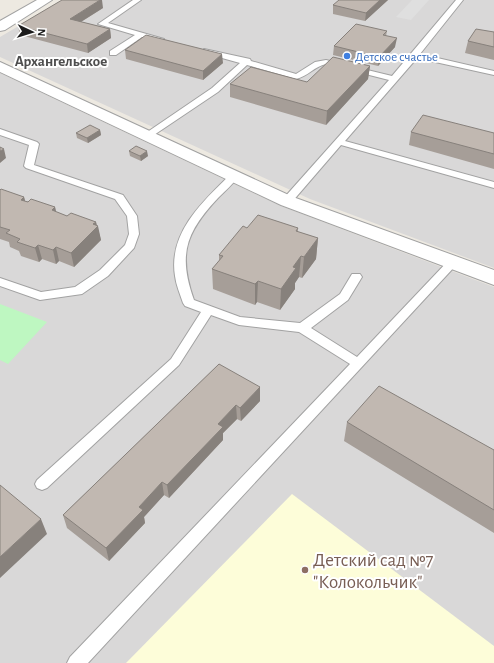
<svg xmlns="http://www.w3.org/2000/svg" width="494" height="663" viewBox="0 0 494 663" font-family="'Alegreya Sans',sans-serif">
	<rect width="100%" height="100%" fill="#ede9e1"/>
	<path fill="#d9d8d8" d="M63 0H494V268L310 199 0 57V37Z
		M0 73 281 206 494 287V663H0Z"/>
	<path fill="#fdfdd9" d="M292 494 494 646V663H126Z"/>
	<path fill="#bef7c1" d="M0 304 47 322 8 364 0 360Z"/>
	<path fill="#dfdfdf" d="M412 0H429L411 20 396 17Z"/>
	<g fill="none" stroke-linecap="round" stroke-linejoin="round">
		<defs>
			<path id="service" d="M133 0H141L108 23 164 39 160 41 142 37 116 55H110V51L135 35 98 24Z
				M456 0H463L420 54 494 71V75L417 58 345 141 494 182V188L341 145 291 203H283L282 201 283 199 389 80 326 64C315 66 307 77 296 79L247 65 218 92 151 137H145L143 135 212 88 240 63 204 53V49L250 59 251 61 296 74 315 62 326 60 392 76Z
				M0 129 37 142 39 144 34 165 123 195 137 216 139 234 134 248 108 276 82 294 40 300 0 286V278L41 292 75 287 100 270 125 245 129 234 127 216 115 199 26 168 24 166 29 145 0 135Z
				M234 173 239 176C233 184 225 191 218 198 185 233 178 255 194 300L240 317 300 323 340 294 352 274H360L362 277 348 300 311 328 357 357 449 260 453 259 458 263 88 663H67L70 657 350 364 299 332 239 325 211 315 179 365 47 488 42 490 37 488 35 484 37 480 171 359 201 312 185 306 183 303C180 294 176 285 175 276 168 233 203 201 231 174Z"/>
			<path id="minor" d="M0 62 293 197 494 270V285L281 205 0 72Z"/>
			<path id="tertiary" d="M37 0H52L5 30 0 31V21Z"/>
		</defs>
		<use href="#service" stroke="#a2a2a2" stroke-width="2"/>
		<use href="#minor" stroke="#a2a2a2" stroke-width="2"/>
		<use href="#tertiary" stroke="#a2a2a2" stroke-width="2"/>
		<use href="#service" fill="#fff" fill-rule="evenodd"/>
		<use href="#minor" fill="#fff" fill-rule="evenodd"/>
		<use href="#tertiary" fill="#fff" fill-rule="evenodd"/>
	</g>
	<path fill="#a69e98" d="M388 0 365 21 333 14V5Z
		M103 8 81 22 110 29 111 38 88 53 20 35 18 26Z
		M387 31 386 36 395 47 378 66 333 55 334 46Z
		M494 32V60L465 53 468 41Z
		M125 50 223 63 203 80 126 59Z
		M370 66 368 79 326 125 230 97V84L307 82Z
		M100 130 101 135 88 143 77 138 76 133Z
		M411 132 494 133V169L409 145Z
		M129 151 148 156 141 161 130 156Z
		M0 190 24 197 25 201 55 207 56 212 67 216 96 222 101 240 74 267 59 261 56 264 42 259 39 262 21 256 19 251 10 247 9 242 0 239Z
		M298 228V232L318 238 316 259 302 278 299 277 295 283V289L280 310 257 302 255 305 213 289 212 269 219 261V255Z
		M219 364 260 401 241 421 237 419 223 433V440L169 498 164 495 144 517 145 523 109 561 67 528 63 515Z
		M347 422 494 450V533L344 441Z"/>
	<path fill="#87817c" d="M100 0H102L103 8 71 28 70 19Z
		M380 0H388L365 21 366 13Z
		M110 29 111 38 88 53 87 44Z
		M397 38 395 47 378 66 379 57Z
		M222 54 223 63 203 80V71Z
		M370 66 368 79 326 125 327 111Z
		M100 130 101 135 88 143 87 138Z
		M4 149 6 158 0 163V151Z
		M147 151 148 156 141 161 140 156Z
		M24 197 28 211 21 200Z
		M55 207 58 221 52 210Z
		M96 222 97 227 98 226 101 240 74 267 71 253 93 224Z
		M318 238 316 259 302 278 304 257Z
		M38 245 42 259 39 262 35 248Z
		M56 247 59 261 56 264 53 250Z
		M301 256 299 277 295 283V289L280 310 281 289 293 267Z
		M258 281 257 302 255 305V284Z
		M260 387V401L241 421 240 408Z
		M236 405 237 419 223 433V440L169 498 167 485 218 424Z
		M162 482 164 495 144 517 145 523 109 561 106 548 139 507Z
		M41 519 47 534 0 578V557Z"/>
	<path fill="#c1b8b1" stroke="#87817c" d="M62 0H100L70 19 110 29 87 44 18 26Z
		M339 0H380L366 13 333 5Z
		M356 24 387 31 383 35 397 38 379 57 334 46Z
		M476 29 494 32V47L468 41Z
		M146 35 222 54 203 71 125 50Z
		M333 57 370 66 327 111 230 84 251 67 307 82Z
		M423 115 494 133V154L411 132Z
		M90 125 100 130 87 138 76 133Z
		M136 146 147 151 140 156 129 151Z
		M0 147 4 149 0 151Z
		M1 189 24 197 21 200 28 202 31 199 55 207 52 210 67 216 71 213 96 222 93 224 98 226 71 253 56 247 53 250 38 245 35 248 17 242 20 239 6 233 10 230 0 227V190Z
		M258 215 298 228 296 231 318 238 304 257 301 256 293 267 296 268 281 289 258 281 255 284 212 269 223 256 219 255 243 226 247 228Z
		M219 364 260 387 240 408 236 405 218 424 223 427 167 485 162 482 139 507 143 510 106 548 63 515Z
		M379 386 494 450V510L347 422Z
		M0 485 41 519 0 557Z"/>
	<circle fill="#3f7fe0" stroke="#fff" stroke-width="1.5" cx="347" cy="56" r="4"/>
	<circle fill="#8d6e63" stroke="#fff" stroke-width="1.5" cx="305" cy="570" r="4"/>
	<g text-anchor="middle" stroke-width="4" stroke-linejoin="round" paint-order="stroke">
		<g font-size="13" fill="#366cbe" stroke="#fff" text-anchor="start">
			<text x="355" y="61">Детское счастье</text>
		</g>
		<g font-size="15" font-weight="bold" fill="#4e4e4e" stroke="#fff">
			<text x="61" y="66">Архангельское</text>
		</g>
		<g font-size="19" fill="#785e54" stroke="#fff" text-anchor="start">
			<text x="313" y="566">Детский сад №7<tspan x="313" dy="22">"Колокольчик"</tspan></text>
		</g>
	</g>
	<g transform="translate(32 32) rotate(94)" stroke="#ffffff" stroke-width="3" paint-order="stroke">
	<path d="M0-3L7 15L0 10L-7 15Z" fill="#1b1b1b"/>
	<text y="-6" font-size="11" font-weight="bold" text-anchor="middle" fill="#1b1b1b">N</text>
	</g>
</svg>
